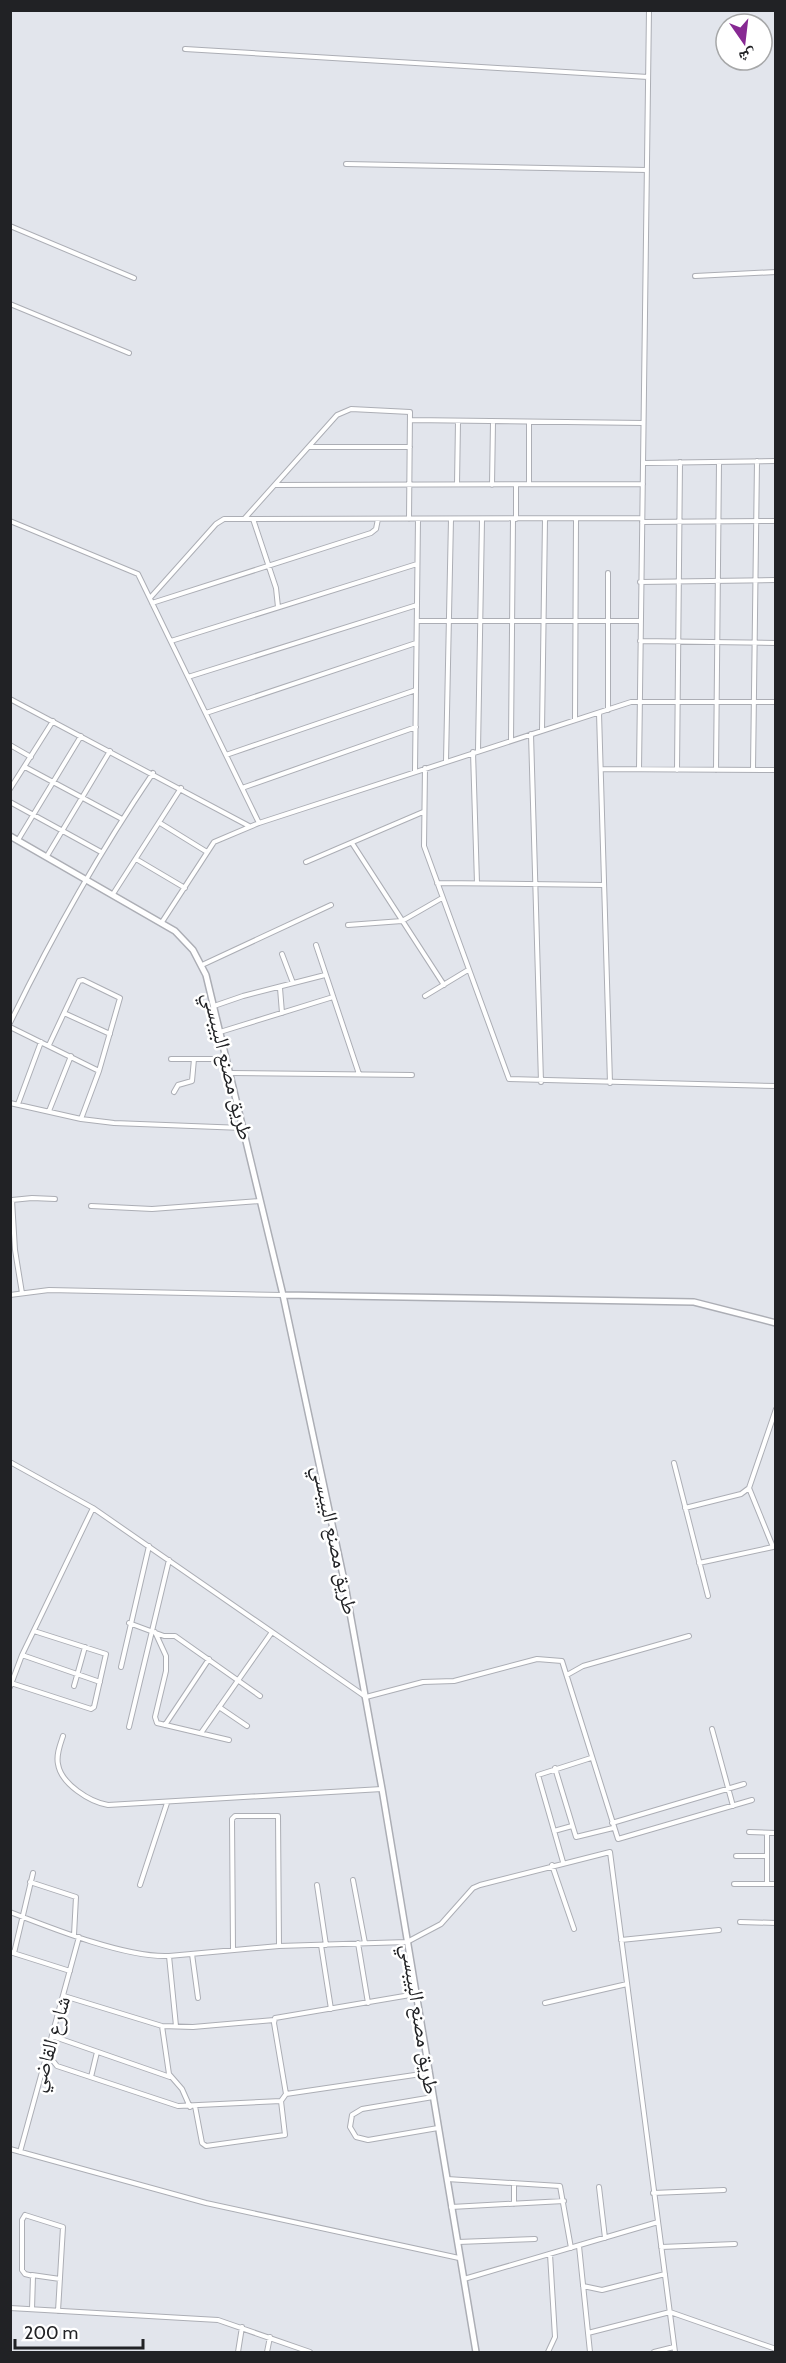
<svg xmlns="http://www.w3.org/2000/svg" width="786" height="2363" viewBox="0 0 786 2363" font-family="Cabin,'Noto Naskh Arabic',sans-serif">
	<rect width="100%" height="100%" fill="#e2e5ec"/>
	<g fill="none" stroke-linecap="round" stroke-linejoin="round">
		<defs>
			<path id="street" d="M185 49 648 77
				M346 164 647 170
				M10 226 134 278
				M695 276 776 272
				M10 304 129 353
				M411 420 643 423
				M309 447H410
				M644 463 776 461
				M457 484 458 422
				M529 484V422
				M275 485 643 484
				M492 485 493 422
				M245 518 337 415 351 409 410 412 409 519
				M253 519 276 588 278 607
				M516 519V485
				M10 521 138 574 259 823
				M642 522 776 521
				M608 573V710
				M640 582 776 580
				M150 598 216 524 224 519 642 518
				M152 603 371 533 376 529 378 519
				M417 621H639
				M171 641 417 564
				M640 641 776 643
				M188 677 417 605
				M10 699 249 826
				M206 713 416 643
				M599 713 610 1083
				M575 720 576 519
				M542 730 545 519
				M531 734 541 1082
				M511 740 513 519
				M10 745 31 757
				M478 750 482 520
				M473 752 477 883
				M226 755 416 690
				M446 761 451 519
				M25 767 122 819
				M425 768 424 846 509 1079 776 1086
				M601 769 776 770
				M639 769 649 10
				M677 770 680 462
				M716 770 719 462
				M753 770 757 461
				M415 771 418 519
				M242 788 416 727
				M10 789 53 721
				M10 802 101 852
				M160 823 207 852
				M18 840 81 736
				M352 843 444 985
				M47 856 110 751
				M136 859 185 888
				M306 862 423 812
				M437 883 604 885
				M113 894 181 788
				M162 922 214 842 259 823 631 702H776
				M348 925 402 921 442 898
				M316 945 359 1074
				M282 954 293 983
				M202 965 331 905
				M280 988 282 1013
				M425 996 468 970
				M214 1006 243 996 325 975
				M64 1013 110 1034
				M10 1023C52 936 99 853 153 773
				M10 1027 99 1071
				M220 1032 333 997
				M49 1045 79 981 83 980 120 998 99 1071 81 1119
				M171 1059H226
				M230 1073 412 1075
				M174 1092 178 1085 192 1081 194 1059
				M10 1103 81 1119 114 1123 243 1128
				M18 1104 41 1042
				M49 1111 71 1056
				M91 1206 152 1209 260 1201
				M22 1293 15 1250 12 1200 32 1198 55 1199
				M10 1295 49 1290 283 1295
				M10 1462 93 1508 366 1697 423 1682 454 1681 537 1659 562 1661 618 1839 752 1800
				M674 1463 708 1596
				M685 1508 741 1494 749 1488 776 1409
				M699 1563 773 1547 749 1488
				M129 1623 164 1636H175L260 1696
				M155 1632 166 1656V1671L155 1717 157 1723 229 1740
				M22 1655 100 1682
				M121 1667 149 1546
				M567 1675 583 1666 689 1636
				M11 1683 91 1709 94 1707 106 1654 34 1631
				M74 1686 85 1647
				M10 1687 22 1655 93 1508
				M219 1707 247 1726
				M165 1725 209 1659
				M129 1727 169 1560
				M712 1729 733 1806
				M201 1733 272 1632
				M63 1736C60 1745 56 1755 58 1764 61 1784 90 1802 108 1805L382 1789
				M555 1768 576 1837 613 1828
				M612 1823 744 1784
				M554 1831 572 1826
				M749 1832 776 1833
				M736 1856H767
				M563 1862 538 1775 591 1758
				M552 1865 574 1929
				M353 1880 365 1943
				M30 1882 76 1897 74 1935
				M734 1884H776
				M767 1884V1833
				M140 1885 167 1803
				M317 1885 326 1945
				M10 1912C51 1928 126 1958 169 1956
				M740 1922 776 1923
				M621 1940 719 1930
				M358 1943 368 2003
				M321 1945 331 2009
				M233 1949 232 1819 235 1816H278L279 1946
				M10 1952 70 1971
				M14 1953 33 1873
				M192 1954 198 1998
				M64 1996 162 2026 193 2027 274 2020
				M545 2003 627 1984
				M162 2026 169 2074 182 2089 190 2107
				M176 2026 169 1956 279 1946 407 1942 441 1924 473 1888 480 1885 610 1852 675 2352
				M52 2036 170 2077
				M47 2053 57 2066 178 2106 281 2101 286 2094 274 2023 275 2018 416 1994
				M91 2077 97 2052
				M286 2094 428 2073
				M433 2097 362 2109 352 2115 350 2127 356 2137 368 2140 438 2128
				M195 2106 202 2143 206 2146 285 2135 281 2101
				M10 2149 206 2203 459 2258
				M20 2152 79 1937
				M447 2179 560 2186 571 2248
				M599 2187 605 2238
				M653 2193 724 2190
				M514 2204V2183
				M451 2207 564 2201
				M25 2215 63 2227 58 2311
				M25 2215 22 2220V2270L25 2274 33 2276 32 2309
				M458 2242 535 2239
				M579 2246 590 2352
				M661 2247 735 2244
				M32 2275 60 2279
				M464 2279 658 2222
				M583 2286 602 2290 665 2274
				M10 2308 218 2320 310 2352
				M588 2333 670 2312 776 2349
				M238 2352 242 2327
				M267 2352 270 2337
				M548 2352 555 2337 550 2254
				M654 2352 674 2347"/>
			<path id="secondary" d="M10 836 175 931 193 950 206 975 283 1295 345 1585 382 1789 476 2352
				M283 1295 694 1302 776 1323"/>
		</defs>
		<use href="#street" stroke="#acaeb5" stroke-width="6"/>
		<use href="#secondary" stroke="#acaeb5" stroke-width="8"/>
		<use href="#street" stroke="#fff" stroke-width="4"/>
		<use href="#secondary" stroke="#fff" stroke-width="5"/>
	</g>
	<g text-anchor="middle" stroke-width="5" stroke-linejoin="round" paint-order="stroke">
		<g font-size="21" fill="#212225" stroke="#fff">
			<text transform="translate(228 1066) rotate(76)" y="7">طريق مصنع البيبسي</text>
			<text transform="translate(335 1540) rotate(78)" y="7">طريق مصنع البيبسي</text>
			<text transform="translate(420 2019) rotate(81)" y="7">طريق مصنع البيبسي</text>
			<text transform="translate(50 2044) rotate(-74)" y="7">شارع القاضي</text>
		</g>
	</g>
	<rect width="786" height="2363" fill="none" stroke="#212225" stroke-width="24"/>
	<g transform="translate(744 42) rotate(166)"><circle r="28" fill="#ffffff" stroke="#a6a7a8" stroke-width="1.5"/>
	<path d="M0-4.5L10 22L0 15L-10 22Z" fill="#872993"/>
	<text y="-9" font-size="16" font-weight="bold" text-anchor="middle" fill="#212225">ش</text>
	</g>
	<path d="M15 2339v9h128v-9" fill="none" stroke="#212225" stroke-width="3"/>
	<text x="24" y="2339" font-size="18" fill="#212225" stroke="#ffffff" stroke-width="4.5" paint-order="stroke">200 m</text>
</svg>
